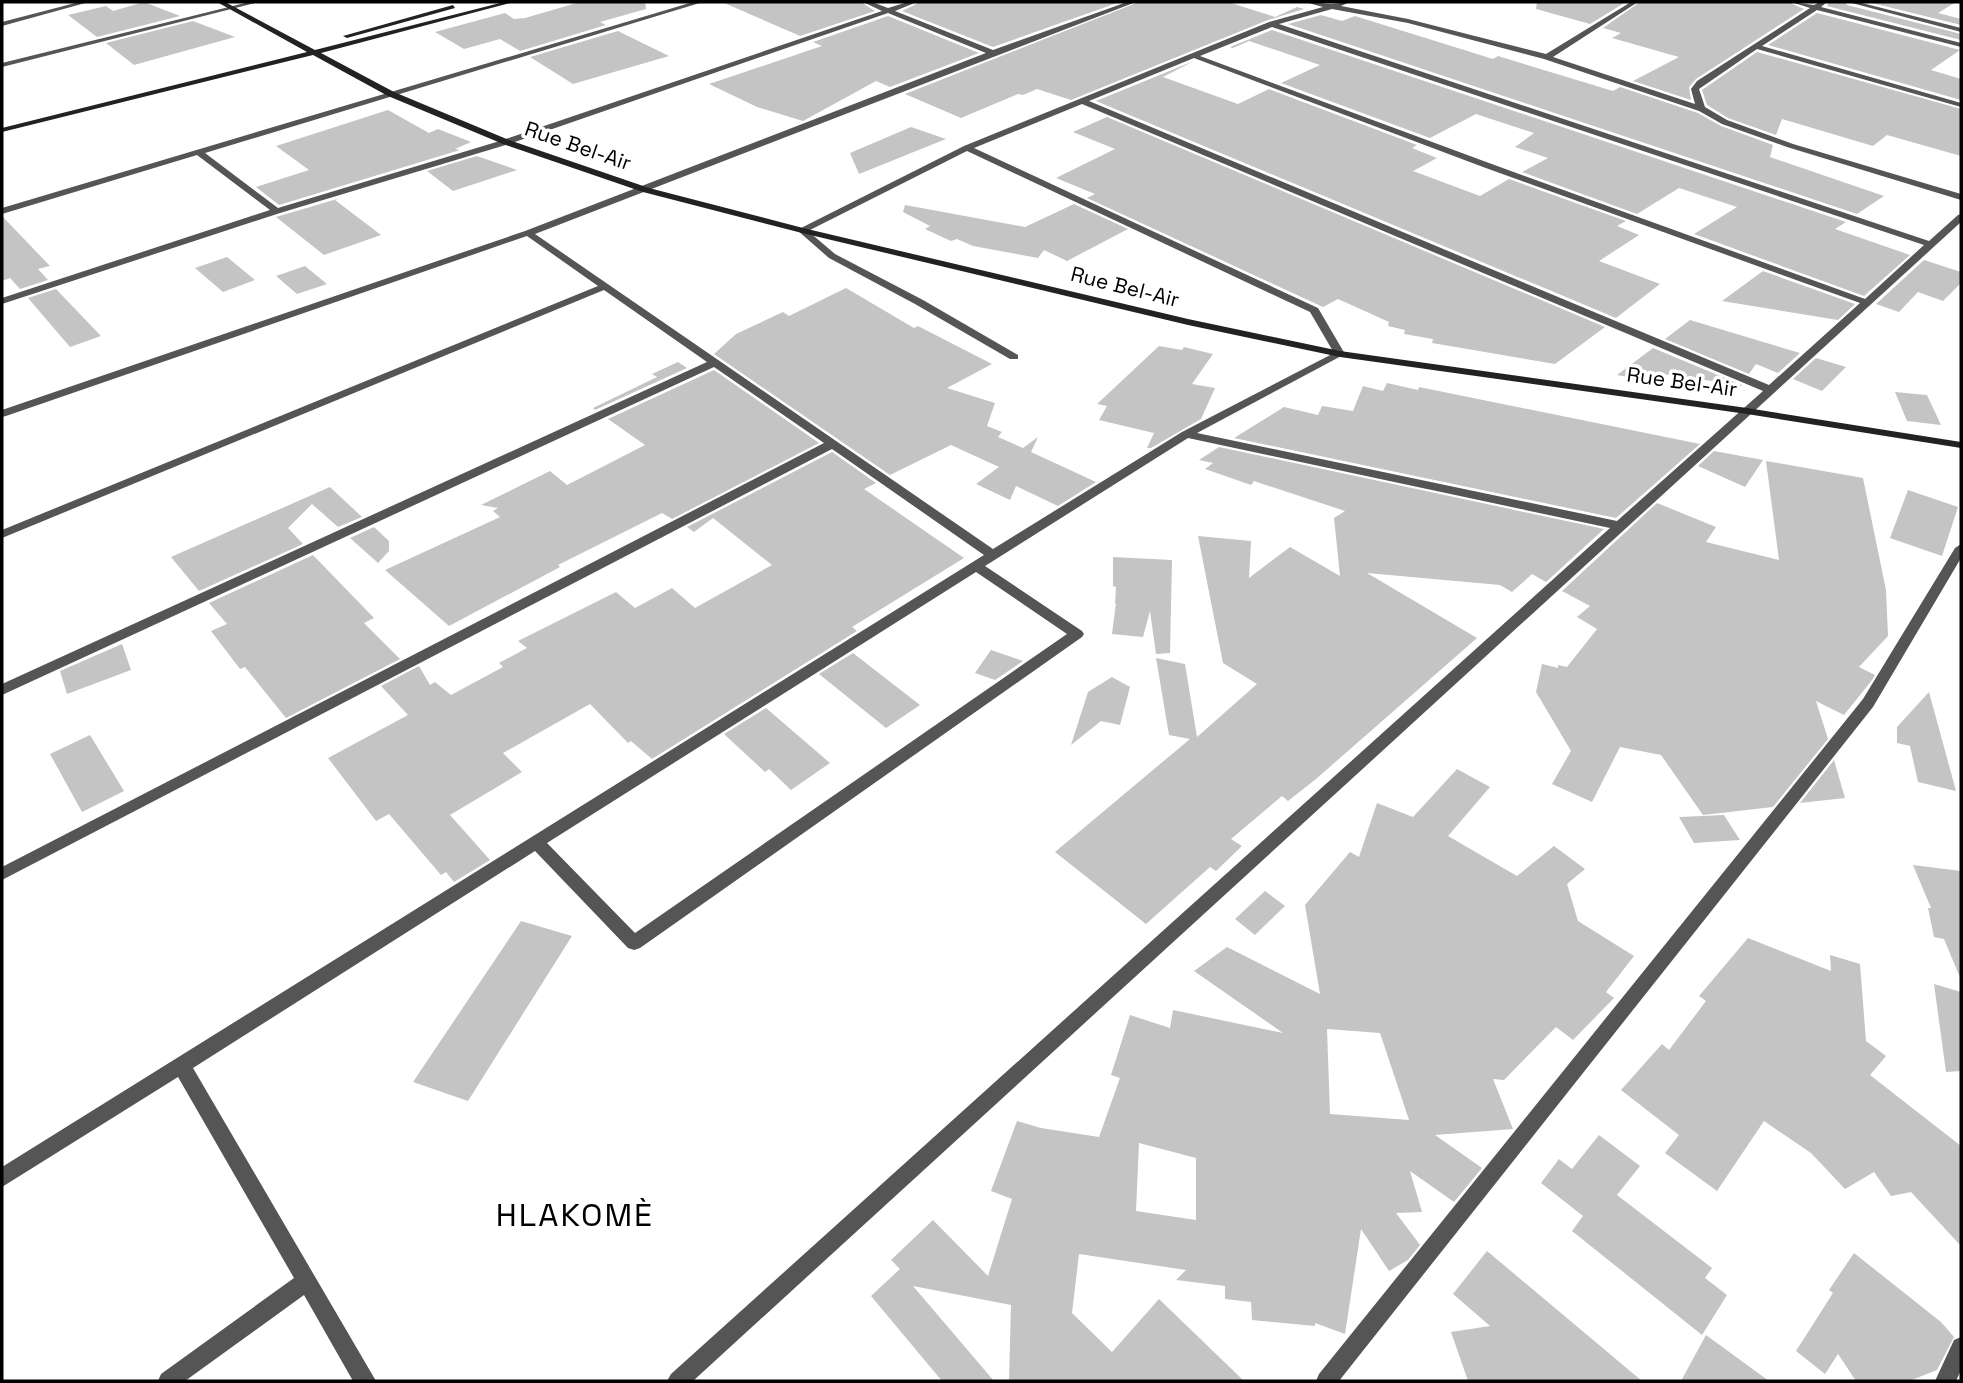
<svg xmlns="http://www.w3.org/2000/svg" width="1963" height="1383" viewBox="0 0 1963 1383" font-family="'Space Grotesk',sans-serif">
	<rect width="100%" height="100%" fill="#fff"/>
	<path fill="#c4c4c4" fill-rule="evenodd" d="M144 2 180 16 97 37 68 15 106 6 113 11Z
		M580 2H645L646 9 600 22 606 25 520 51 500 39 464 49 435 32 505 13 514 19 525 18Z
		M722 2H861L875 11 800 36Z
		M920 2H1120L993 47 902 11Z
		M1139 2H1228L1275 17 1297 7 1304 9 1268 20 1071 100 1037 89 1023 95 1018 94 961 118 905 94Z
		M1537 2H1626L1590 24 1536 9Z
		M1640 2H1788L1804 9 1696 79 1689 87 1691 100 1633 81 1679 57 1612 38 1621 33 1603 28Z
		M1829 2H1845L1847 5 1961 34V40L1827 6Z
		M1868 2H1956L1938 13 1961 19V25Z
		M1817 13 1960 50 1931 70 1961 79V100L1768 45Z
		M1321 15 1342 21 1355 16 1493 59 1498 56 1613 91 1620 87 1698 113 1721 126 1773 145 1770 157 1884 196 1857 214 1288 24Z
		M888 16 979 53 890 87 876 81 803 121 757 107 709 84 822 46 813 42Z
		M193 21 235 37 134 65 106 43Z
		M1272 30 1846 222 1835 229 1910 255 1864 296 1694 234 1737 207 1679 188 1637 214 1522 172 1548 158 1515 147 1534 133 1476 114 1430 138 1281 83 1320 65 1249 41 1233 48 1230 47Z
		M618 31 669 56 573 84 530 57Z
		M1757 52 1961 109V156L1887 135 1873 146 1782 119 1776 135 1728 118 1707 105 1702 90Z
		M1194 61 1163 77 1238 104 1269 89 1417 145 1412 148 1437 158 1413 171 1480 196 1509 179 1626 221 1617 226 1639 235 1599 261 1660 284 1616 318 1096 101Z
		M388 110 429 133 438 129 471 142 455 149 460 150 279 205 256 187 309 170 276 146Z
		M1107 117 1605 327 1555 364 1432 343 1433 339 1404 334 1405 330 1388 326 1389 322 1338 299 1323 307 1087 198 1095 194 1056 178 1115 149 1073 132Z
		M911 127 946 139 859 174 850 153Z
		M477 156 517 170 453 191 427 171Z
		M344 197 335 200 381 235 324 255 276 217Z
		M1074 204 1128 229 1067 261 1044 250 1038 258 973 246 957 239 951 241 925 229 930 226 903 212 905 205 1025 227Z
		M2 216 50 266 38 269 48 280 20 289 10 278 2 281Z
		M227 257 255 280 223 292 195 268Z
		M1924 260 1961 272V283L1943 301 1918 292 1899 312 1876 304Z
		M305 266 327 284 297 294 276 276Z
		M1763 271 1855 304 1838 320 1722 301Z
		M846 288 914 328 918 326 992 364 947 388 995 403 987 426 1002 432 998 437 1023 448 1038 437 1031 452 1096 482 1058 506 1016 486 1010 500 976 484 999 467 951 445 890 475 714 354 736 334 783 312 789 316Z
		M56 289 101 336 70 347 28 298Z
		M1690 320 1800 353 1778 373 1756 364 1749 374 1665 339Z
		M1159 346 1182 350 1184 347 1213 354 1192 384 1215 388 1201 419 1151 448H1147L1154 433 1099 420 1107 406 1097 404Z
		M1653 348 1742 385 1739 388 1719 382 1662 374V383L1617 375Z
		M1816 358 1846 367 1822 391 1793 379Z
		M678 362 687 368 595 410 593 408 657 377 652 374Z
		M714 370 819 443 672 519 662 513 558 565 560 567 449 626 385 570 500 517 493 511 498 508 481 505 550 471 567 485 645 445 608 419Z
		M1387 383 1418 390 1419 387 1700 444 1616 518 1234 438 1284 407 1318 415 1322 406 1353 411 1363 386 1383 391Z
		M1895 392 1927 395 1941 425 1907 421Z
		M1219 447 1604 529 1546 582 1532 574 1512 592 1500 585 1367 573 1477 638 1316 779 1288 801 1282 796 1231 839 1242 846 1216 871 1210 867 1146 924 1055 852 1190 739 1169 735 1156 658 1185 664 1197 737 1257 684 1223 663 1198 536 1251 541 1249 578 1290 547 1340 576 1334 518 1345 511 1254 481 1251 485 1205 469 1213 463 1199 460Z
		M1714 451 1763 460 1745 487 1698 466Z
		M832 452 876 483 864 489 964 558 852 627 857 631 652 759 631 741 628 743 590 704 503 753 522 772 450 815 490 860 454 882 446 872 441 875 389 814 376 821 328 758 408 715 381 686 419 666 430 685 435 682 451 695 503 667 499 663 527 648 518 641 616 592 635 608 672 588 695 608 772 565 713 518 694 532 687 527Z
		M1766 461 1863 478 1886 590 1888 636 1859 667 1875 675 1872 680 1844 715 1816 701 1828 739 1773 807 1703 815 1661 755 1620 747 1592 802 1552 784 1571 751 1536 692 1542 664 1558 668V665L1567 667 1597 629 1577 617 1590 606 1562 591 1657 503 1716 527 1706 542 1779 560Z
		M330 487 362 517 338 527 312 504 288 528 303 544 199 591 171 557Z
		M1908 490 1958 507 1942 556 1890 538Z
		M374 527 389 541V551L378 563 350 538Z
		M313 555 374 618 364 623 400 659 286 718 245 667 240 669 211 631 227 624 209 603Z
		M1113 557 1172 560 1170 653 1156 654 1150 611 1143 637 1112 634 1116 603 1115 604 1116 587 1113 586Z
		M122 644 131 670 67 694 60 671Z
		M991 650 1023 661 995 680 975 673Z
		M853 653 920 705 886 728 819 674Z
		M1112 677 1130 687 1120 725 1101 721 1071 745 1088 692Z
		M1929 692 1956 791 1918 782 1910 746 1897 743V727Z
		M766 708 830 763 791 790 769 769 765 772 724 734Z
		M90 735 124 791 82 812 50 754Z
		M1834 760 1845 798 1800 803Z
		M1457 769 1490 787 1448 836 1517 876 1554 846 1585 869 1567 884 1578 921 1634 956 1606 992 1614 998 1573 1040 1556 1027 1504 1080 1493 1079 1513 1129 1435 1135 1482 1168 1454 1202 1410 1171 1422 1212 1396 1213 1420 1245 1408 1260 1389 1271 1361 1229 1345 1334 1315 1323V1326L1252 1320 1251 1302 1225 1299V1286L1176 1280 1186 1270 1079 1254 1072 1313 1112 1352 1159 1299 1244 1381H1009L1011 1305 913 1286 994 1381H942L871 1296 900 1269 891 1260 933 1220 988 1276 1012 1199 991 1191 1017 1121 1041 1128 1099 1137 1120 1078 1111 1075 1130 1015 1170 1028 1173 1010 1283 1033 1194 971 1227 947 1320 994 1305 905 1350 852 1359 857 1377 803 1413 817ZM1327 1029 1380 1033 1409 1120 1330 1114ZM1139 1143 1196 1158V1220L1136 1211Z
		M1724 815 1740 840 1694 843 1679 817Z
		M1913 865 1961 871V980L1944 939 1934 937 1928 908H1931Z
		M1265 891 1285 906 1255 935 1235 919Z
		M521 921 572 936 468 1101 413 1082Z
		M1748 938 1831 971 1830 955 1860 964 1866 1041 1886 1056 1870 1075 1961 1146V1246L1911 1192 1891 1196 1874 1172 1845 1189 1811 1153 1764 1121 1717 1191 1665 1153 1679 1135 1621 1090 1662 1044 1669 1050 1706 1001 1699 996Z
		M1934 984 1961 992V1071L1946 1072Z
		M1599 1135 1640 1166 1617 1195 1712 1268 1705 1278 1727 1295 1702 1335 1572 1231 1583 1216 1541 1183 1559 1159 1572 1169Z
		M1487 1251 1642 1381H1468L1451 1332 1490 1326 1453 1294Z
		M1854 1253 1941 1322 1954 1337 1937 1370 1909 1381H1856L1838 1354 1825 1374 1796 1351 1833 1293 1829 1290Z
		M1706 1335 1769 1381H1681Z"/>
	<g fill="none" stroke-linecap="round" stroke-linejoin="round">
		<path fill="#555" fill-rule="evenodd" d="M79 2H89L2 26V22Z
			M249 2H259L2 67V63Z
			M693 2H703L205 153 278 208 503 140 882 11 863 2H872L888 8 908 2H917L895 11 993 50 1127 2H1136L535 234 993 549 1182 432 1334 353 1310 312 967 151 808 231 835 254 923 300 1018 355V359H1010L915 304 829 258 797 230 964 146 1269 22 1323 7 1305 2 1331 4 1350 2 1341 6 1408 19 1546 54 1631 2H1638L1553 57 1695 104 1691 89 1697 81 1810 8 1791 2 1814 5 1820 2H1827L1821 7 1961 43V47L1817 10 1762 46 1961 103V107L1757 49 1699 89 1705 107 1727 120 1793 144 1961 194V200L1787 147 1722 124 1699 111 1544 59 1408 23 1332 9 1279 24 1929 241 1958 215 1961 214V222L693 1381H667L671 1374 1610 528 1188 438 985 566 1082 631 1084 634 1082 637 640 948 634 950 628 948 535 851 193 1068 376 1381H353L304 1295 185 1381H158L161 1374 294 1278 178 1077 2 1187V1167L984 555 832 449 2 880V867L824 443 714 367 2 695V684L707 362 604 290 2 538V530L598 286 527 236 6 416 2 417V410L525 231 986 53 888 13 509 144 280 213 2 304V298L270 210 197 155 2 214V208ZM1272 27 1924 245 1865 299 1489 163 1200 56ZM1194 58 1483 167 1860 303 1769 385 1089 101ZM1082 104 1763 391 1617 521 1197 433 1345 354 1318 308 974 148ZM976 572 1067 634 635 933 547 843Z
			M1848 2H1858L1961 28V32Z
			M1961 544V558L1873 707 1339 1381H1316L1319 1374 1863 699 1955 548Z
			M1961 1337V1370L1956 1381H1935L1954 1340Z"/>
		<path fill="#222" fill-rule="evenodd" d="M217 2H225L315 50 504 2H514L321 53 394 92 509 140 649 188 803 228 1188 319 1340 351 1747 408 1961 442V448L1747 414 1340 357 1188 325 802 233 643 192 503 144 388 96 313 55 2 132V128L307 52Z
			M453 5 455 8 347 38 343 36Z"/>
	</g>
	<g text-anchor="middle" stroke-width="7" stroke-linejoin="round" paint-order="stroke">
		<g font-size="21" fill="#000" stroke="#fff">
			<text transform="translate(578 146) rotate(19)" y="7">Rue Bel-Air</text>
			<text transform="translate(1125 287) rotate(14)" y="7">Rue Bel-Air</text>
			<text transform="translate(1682 382) rotate(8)" y="7">Rue Bel-Air</text>
		</g>
		<g font-size="32" letter-spacing="2" fill="#000" stroke="#fff">
			<text x="575" y="1226">HLAKOMÈ</text>
		</g>
	</g>
	<rect width="1963" height="1383" fill="none" stroke="#000000" stroke-width="7"/>
</svg>
